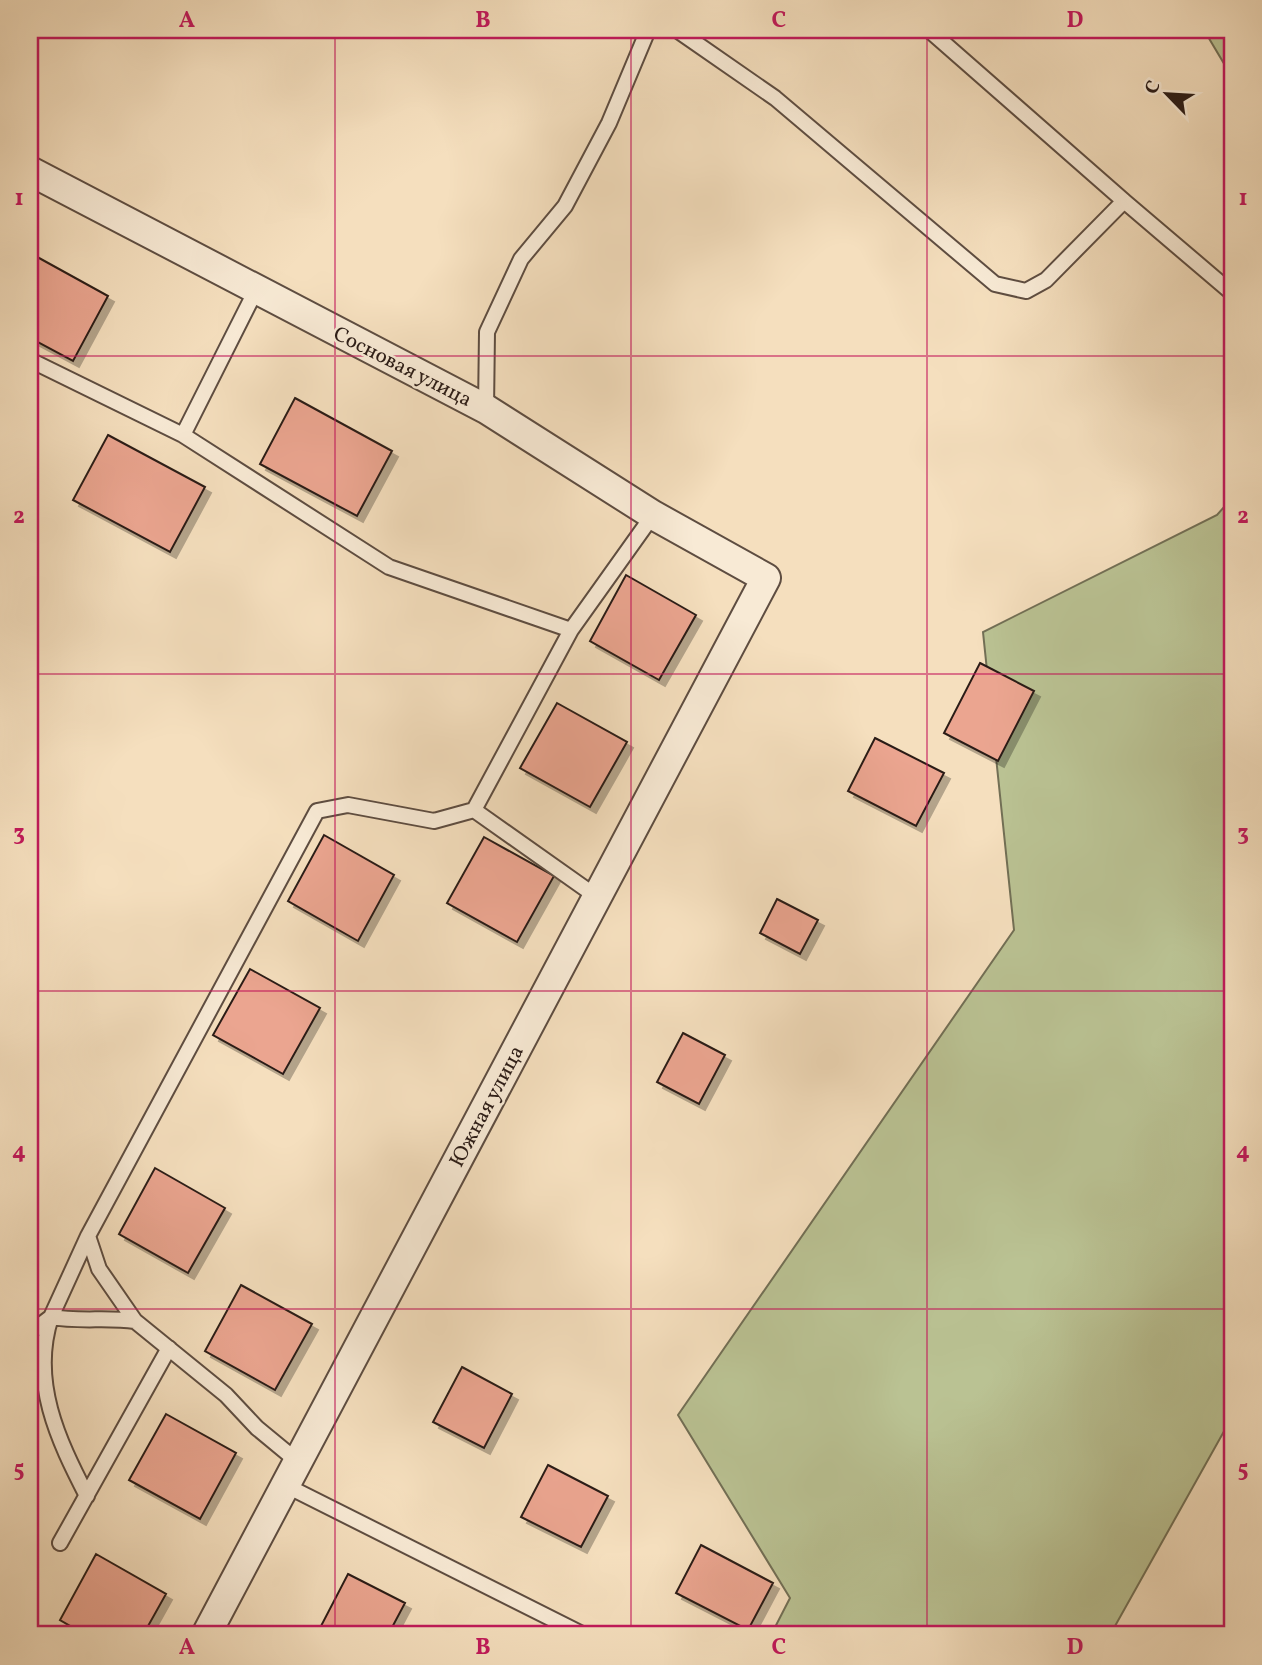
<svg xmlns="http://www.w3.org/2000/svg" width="1262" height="1665" viewBox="0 0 1262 1665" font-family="Vollkorn,serif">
	<defs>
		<filter id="shadow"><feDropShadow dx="6" dy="6" stdDeviation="0" flood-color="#0004"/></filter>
	</defs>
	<rect width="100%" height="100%" fill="#f5dfbe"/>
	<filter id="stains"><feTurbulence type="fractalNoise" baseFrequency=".00286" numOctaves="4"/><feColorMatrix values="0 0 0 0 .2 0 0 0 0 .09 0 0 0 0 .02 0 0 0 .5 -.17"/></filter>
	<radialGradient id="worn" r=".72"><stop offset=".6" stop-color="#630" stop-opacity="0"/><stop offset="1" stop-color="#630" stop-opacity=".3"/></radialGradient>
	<path fill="#bac293" stroke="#726f55" stroke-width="2" d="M1204 30H1232V77Z
		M1232 498V1417L1110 1635H771L790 1598 678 1415 1014 930 983 632 1217 515Z"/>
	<path fill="#eba590" stroke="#2b1c17" stroke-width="2" filter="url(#shadow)" d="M30 253 108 296 73 361 30 338Z
		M295 398 392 451 357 516 260 464Z
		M108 435 205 487 170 552 73 500Z
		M626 575 696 615 659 680 590 641Z
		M980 663 1034 691 998 761 944 733Z
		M557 703 627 742 590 807 520 768Z
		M875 738 944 773 916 826 848 791Z
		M324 835 394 875 358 941 288 901Z
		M484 837 554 876 517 942 447 903Z
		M777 899 818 920 800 954 760 933Z
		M250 969 320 1008 283 1074 213 1035Z
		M683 1033 725 1055 699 1104 657 1082Z
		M155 1168 225 1208 188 1273 119 1234Z
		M241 1285 312 1324 275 1390 205 1351Z
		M462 1367 512 1394 484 1448 433 1422Z
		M166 1414 236 1453 200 1519 129 1480Z
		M548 1465 608 1496 581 1547 521 1517Z
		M701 1545 773 1583 748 1630 676 1593Z
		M96 1554 166 1594 143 1635H86L60 1620Z
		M348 1574 405 1603 388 1635H338L321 1626Z"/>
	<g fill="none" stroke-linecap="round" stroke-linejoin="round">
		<defs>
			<path id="service" d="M677 30 775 98 995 284 1026 291 1046 280 1124 201 1232 293
				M929 30 1124 201
				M256 290 183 435 389 567 571 630
				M30 360 183 435
				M486 409 487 332 521 259 565 206 609 123 648 30
				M474 810 597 897
				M88 1236 99 1269 135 1321 226 1395 257 1428 297 1461
				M30 1333 51 1317 88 1236 317 811 348 805 434 821 474 810 571 630 653 515
				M285 1485 584 1635
				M87 1496C58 1440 30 1381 51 1317 79 1322 107 1317 135 1321
				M60 1543 169 1348"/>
			<path id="minor" d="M30 171 486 409 653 515 766 578 206 1635"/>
		</defs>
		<use href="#service" stroke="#5e4d41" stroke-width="18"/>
		<use href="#minor" stroke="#5e4d41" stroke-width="32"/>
		<use href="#service" stroke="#f8ead5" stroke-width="14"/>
		<use href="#minor" stroke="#f8ead5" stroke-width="28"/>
	</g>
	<path fill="none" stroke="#c2185b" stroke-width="2" stroke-opacity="0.55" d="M335 30V1635M631 30V1635M927 30V1635M30 356H1232M30 674H1232M30 991H1232M30 1309H1232"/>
	<g text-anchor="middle" stroke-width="5" stroke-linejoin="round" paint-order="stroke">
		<g font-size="21" fill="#2b1c17" stroke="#f8ead5">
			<text transform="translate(403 366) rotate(27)" y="7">Сосновая улица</text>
			<text transform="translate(486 1106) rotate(-62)" y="7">Южная улица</text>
		</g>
	</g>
	<rect width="1262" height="1665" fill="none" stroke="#f5dfbe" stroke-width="77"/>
	<g transform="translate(1167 94) rotate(295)" stroke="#f8ead5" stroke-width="5" paint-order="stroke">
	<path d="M0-5L12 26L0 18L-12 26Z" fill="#2b1c17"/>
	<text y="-10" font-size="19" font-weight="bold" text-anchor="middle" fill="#2b1c17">С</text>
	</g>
	<rect x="38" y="38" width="1186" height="1588" fill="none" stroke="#c2185b" stroke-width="2.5"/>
	<g font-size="23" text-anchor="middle" font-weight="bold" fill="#c2185b">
		<text x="187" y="27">A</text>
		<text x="483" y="27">B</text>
		<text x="779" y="27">C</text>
		<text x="1075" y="27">D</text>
		<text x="19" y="205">1</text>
		<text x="1243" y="205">1</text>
		<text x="19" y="523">2</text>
		<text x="1243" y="523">2</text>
		<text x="19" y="840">3</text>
		<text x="1243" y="840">3</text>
		<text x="19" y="1158">4</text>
		<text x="1243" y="1158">4</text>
		<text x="19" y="1476">5</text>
		<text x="1243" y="1476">5</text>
		<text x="187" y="1654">A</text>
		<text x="483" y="1654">B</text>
		<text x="779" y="1654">C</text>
		<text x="1075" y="1654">D</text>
	</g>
	<rect width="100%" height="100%" filter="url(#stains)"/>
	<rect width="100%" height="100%" fill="url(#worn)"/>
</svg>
